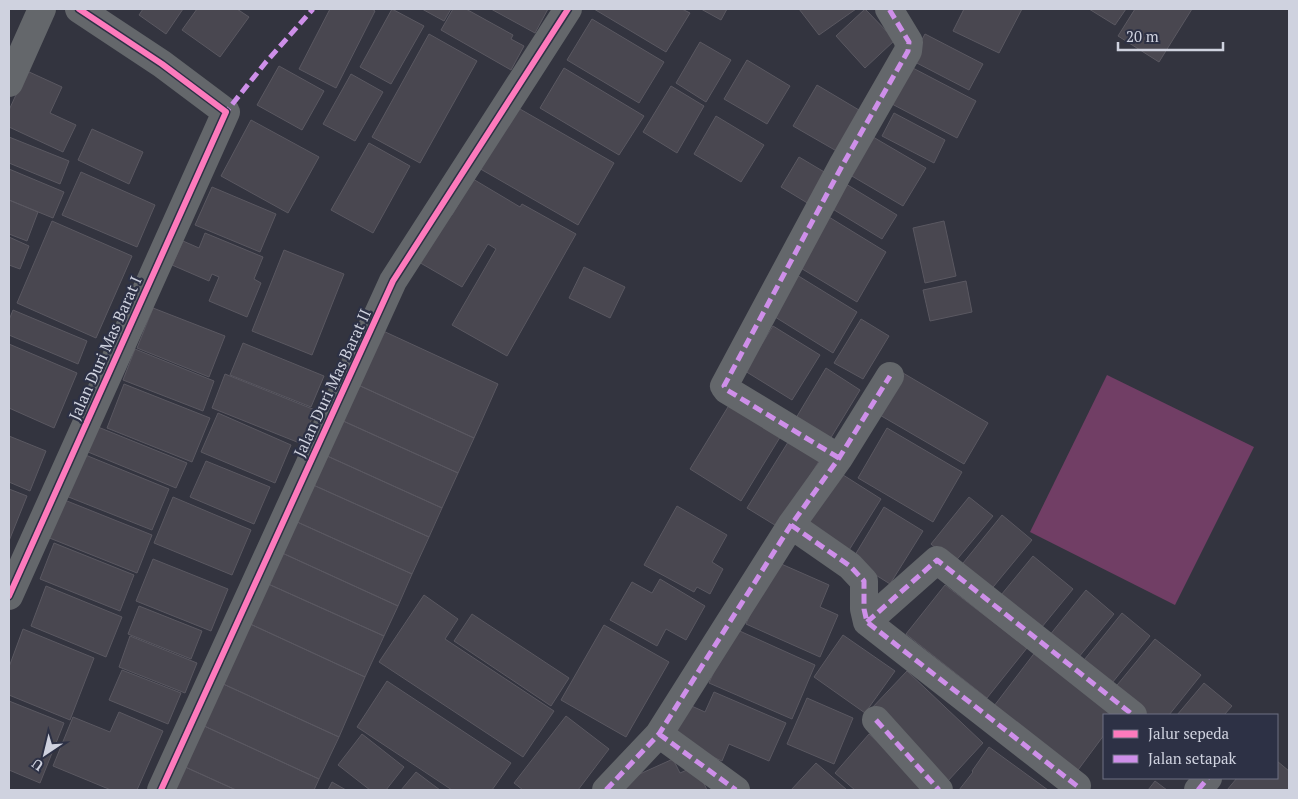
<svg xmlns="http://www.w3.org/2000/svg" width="1298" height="799" viewBox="0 0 1298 799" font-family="'PT Serif',serif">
	<rect width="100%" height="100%" fill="#33343f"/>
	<path fill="#713e65" d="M1107 375 1254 447 1175 605 1030 532Z"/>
	<path fill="#494750" stroke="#5a5861" d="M143 9H183L166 34 139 15Z
		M197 9H237L249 17 220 57 182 30Z
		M330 9H372L375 11 336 88 299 69Z
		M392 9 424 26 391 84 360 67Z
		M422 9H451L444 21Z
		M453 9H466L513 35 511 39 524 46 511 70 441 30Z
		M491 9H548L535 33Z
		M594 9H682L690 13 666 52Z
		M701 9H727L721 20Z
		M799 9H856L819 35Z
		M865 9 895 40 865 68 836 36Z
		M964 9H1022L999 53 953 31Z
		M1089 9H1126L1115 25Z
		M1135 9H1192L1159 62 1118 36Z
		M592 19 664 62 639 103 567 60Z
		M429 34 477 61 420 163 372 137Z
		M925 34 983 64 969 90 911 60Z
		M700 42 731 60 706 102 676 83Z
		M747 60 790 86 767 124 724 99Z
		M279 66 324 91 302 130 257 105Z
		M909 66 976 101 957 138 890 103Z
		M564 68 644 116 619 155 540 108Z
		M27 71 62 87 50 113 76 125 63 152 9 127V110Z
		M351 74 383 92 355 141 323 124Z
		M817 85 864 113 840 153 793 126Z
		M671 86 704 106 677 153 643 132Z
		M513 105 614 163 578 225 477 167Z
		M894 113 945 140 934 163 882 136Z
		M716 116 764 145 741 182 694 154Z
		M251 120 319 157 288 213 221 176Z
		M92 129 143 152 129 184 78 160Z
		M868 134 926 168 903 206 845 172Z
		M9 137 69 161 60 184 9 163Z
		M369 143 410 166 373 233 331 210Z
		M799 157 826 173 809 204 781 187Z
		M9 169 64 192 53 218 9 200Z
		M81 172 155 205 137 247 62 215Z
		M473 179 520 207 522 204 576 234 507 356 452 325 496 249 488 244 462 287 417 261 445 211 452 215Z
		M846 184 897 215 882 239 831 208Z
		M212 187 276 214 260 252 195 225Z
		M9 200 38 212 27 241 9 234Z
		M824 214 886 252 857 302 794 264Z
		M52 221 132 256 96 338 17 303Z
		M944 221 956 276 925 283 913 228Z
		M205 233 263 257 254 279 261 283 247 317 209 301 219 277 212 274 209 281 172 265 183 241 199 248Z
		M9 237 29 246 20 269 9 265Z
		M284 250 344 274 312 355 252 331Z
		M584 267 625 287 610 318 569 298Z
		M792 272 857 312 833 353 767 312Z
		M966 281 972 312 930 321 923 290Z
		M153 308 225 336 209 377 137 348Z
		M13 310 87 341 78 364 9 335V320Z
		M861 319 889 336 863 379 834 363Z
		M773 326 820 355 792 400 745 371Z
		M381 330 498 384 474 438 356 384Z
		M243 343 324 376 311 407 230 375Z
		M9 344 77 373 54 428 9 408Z
		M135 349 214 381 203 411 123 380Z
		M826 368 860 390 827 444 793 423Z
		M903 373 988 423 964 464 878 414Z
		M225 374 315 410 302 444 212 408Z
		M124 384 210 418 192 462 107 428Z
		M356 384 474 438 458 473 341 420Z
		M731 402 782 434 741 501 690 469Z
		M218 413 291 445 275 483 201 452Z
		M341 420 458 473 442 508 325 455Z
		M98 427 187 463 176 488 88 452Z
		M887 428 962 472 933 522 858 478Z
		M9 436 46 451 30 491 9 482Z
		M790 439 821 458 778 527 747 508Z
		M83 454 169 489 152 530 66 496Z
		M325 455 442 508 429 537 311 484Z
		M206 461 270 487 254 524 190 497Z
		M840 473 881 499 846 555 805 529Z
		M311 484 429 537 412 574 295 521Z
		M9 489 27 496 9 541Z
		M173 497 251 530 232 575 154 543Z
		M969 497 993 516 954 563 931 544Z
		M62 499 152 535 137 573 47 537Z
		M677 506 727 535 712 562 723 569 710 594 697 587 694 592 644 565Z
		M884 507 923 531 890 584 852 560Z
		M1002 515 1032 540 989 592 959 568Z
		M295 521 412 574 398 606 280 552Z
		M54 543 134 575 120 611 40 579Z
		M280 552 398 606 384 636 266 583Z
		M1033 556 1073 589 1037 633 997 600Z
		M153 559 228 589 211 631 136 601Z
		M779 563 829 585 820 607 838 615 820 657 746 624 764 582Z
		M660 579 705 606 686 640 666 629 657 646 610 620 632 582 652 593Z
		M266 583 384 636 365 677 248 623Z
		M945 585 1027 648 987 698 906 634Z
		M46 586 122 617 106 657 31 626Z
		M1086 590 1114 614 1074 663 1045 641Z
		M424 595 458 619 445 639 554 711 523 757 379 662Z
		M139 606 202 631 191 659 128 634Z
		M1122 613 1150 636 1108 688 1080 665Z
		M472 614 569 678 551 706 454 641Z
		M248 623 365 677 339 737 221 683Z
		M604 625 669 662 626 737 561 700Z
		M733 628 815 665 792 719 709 683Z
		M23 629 94 658 70 720 9 695V667Z
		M843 635 895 671 865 713 814 677Z
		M130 636 197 663 185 693 119 667Z
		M1155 639 1201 675 1169 715H1144L1113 690Z
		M1036 651 1119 715H1104V735L1078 770 994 706Z
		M122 670 181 693 168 724 109 700Z
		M907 671 983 743 947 782 870 710Z
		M387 681 511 763 492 790H452L357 727Z
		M221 683 339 737 319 779 202 725Z
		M1204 683 1232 706 1224 715H1177Z
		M714 692 786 723 769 761 729 744 722 761 672 739 687 704 705 712Z
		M807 698 853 718 834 764 787 744Z
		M9 701 64 723 40 783 9 770Z
		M119 712 163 731 137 790H111L53 766 73 717 110 732Z
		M566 716 609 749 578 790H523L514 783Z
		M202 725 319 779 314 790H236L183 766Z
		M362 734 404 767 386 790H370L338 765Z
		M869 734 932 790H855L835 773Z
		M989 747 1048 790H959L973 772 972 771Z
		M673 759 680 773 696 766 707 790H626L622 782Z
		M1277 761 1289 771V790H1227L1237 778H1277Z
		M816 763 847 790H791Z
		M183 766 236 790H172Z
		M416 772 440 790H401Z
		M1155 781 1167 790H1148Z
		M332 782 346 790H328Z"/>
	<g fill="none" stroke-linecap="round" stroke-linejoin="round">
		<path stroke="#64676b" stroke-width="28" d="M9 83 42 9
			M839 458 727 390 724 386 842 166 908 51 909 42 889 9
			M791 525 850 566 864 581V609L867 622 1077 786
			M9 596 226 112 162 64 79 9
			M867 622 937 560 1133 715
			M876 720 939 790
			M659 734 736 790
			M161 790 393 281 568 9
			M606 790 659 734 791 525 839 458 890 376
			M1198 790 1208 778"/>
		<path stroke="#ce8fe9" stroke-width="5" stroke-dasharray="10 5" stroke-linecap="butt" d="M222 109 226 112 266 62 313 9
			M839 458 727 390 724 386 842 166 908 51 909 42 889 9
			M791 525 850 566 864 581V609L867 622 1077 786
			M867 622 937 560 1133 715
			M876 720 939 790
			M659 734 736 790
			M606 790 659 734 791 525 839 458 890 376
			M1198 790 1208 778"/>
		<defs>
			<path id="cycleway" d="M9 596 226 112 162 64 79 9
				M161 790 393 281 568 9"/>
		</defs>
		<use href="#cycleway" stroke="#2d3145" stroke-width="9"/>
		<use href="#cycleway" stroke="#fd7abc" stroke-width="6"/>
	</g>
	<g text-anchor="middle" stroke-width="4.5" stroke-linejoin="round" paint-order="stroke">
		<g font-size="16" fill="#cfd2df" stroke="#2d3145">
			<text transform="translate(105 348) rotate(-66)" y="6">Jalan Duri Mas Barat I</text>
			<text transform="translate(332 383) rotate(-65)" y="6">Jalan Duri Mas Barat II</text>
		</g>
	</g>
	<rect width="1298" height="799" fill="none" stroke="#cfd2df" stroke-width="20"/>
	<rect x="1103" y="714" width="175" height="65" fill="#2d3145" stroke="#6e7183"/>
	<rect x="1113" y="730" width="25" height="8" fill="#fd7abc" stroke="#6e7183"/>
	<text x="1148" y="739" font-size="15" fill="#cfd2df">Jalur sepeda</text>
	<rect x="1113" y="755" width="25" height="8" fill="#ce8fe9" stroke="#6e7183"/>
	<text x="1148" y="764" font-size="15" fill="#cfd2df">Jalan setapak</text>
	<g transform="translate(45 754) rotate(215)" stroke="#2d3145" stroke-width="4" paint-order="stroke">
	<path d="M0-4L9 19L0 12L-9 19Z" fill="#cfd2df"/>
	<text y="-8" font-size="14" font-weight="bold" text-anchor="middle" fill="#cfd2df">U</text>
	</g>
	<path d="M1118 42v8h105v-8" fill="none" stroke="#cfd2df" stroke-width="2.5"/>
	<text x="1126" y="42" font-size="15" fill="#cfd2df" stroke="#2d3145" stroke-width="4" paint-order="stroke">20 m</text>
</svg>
